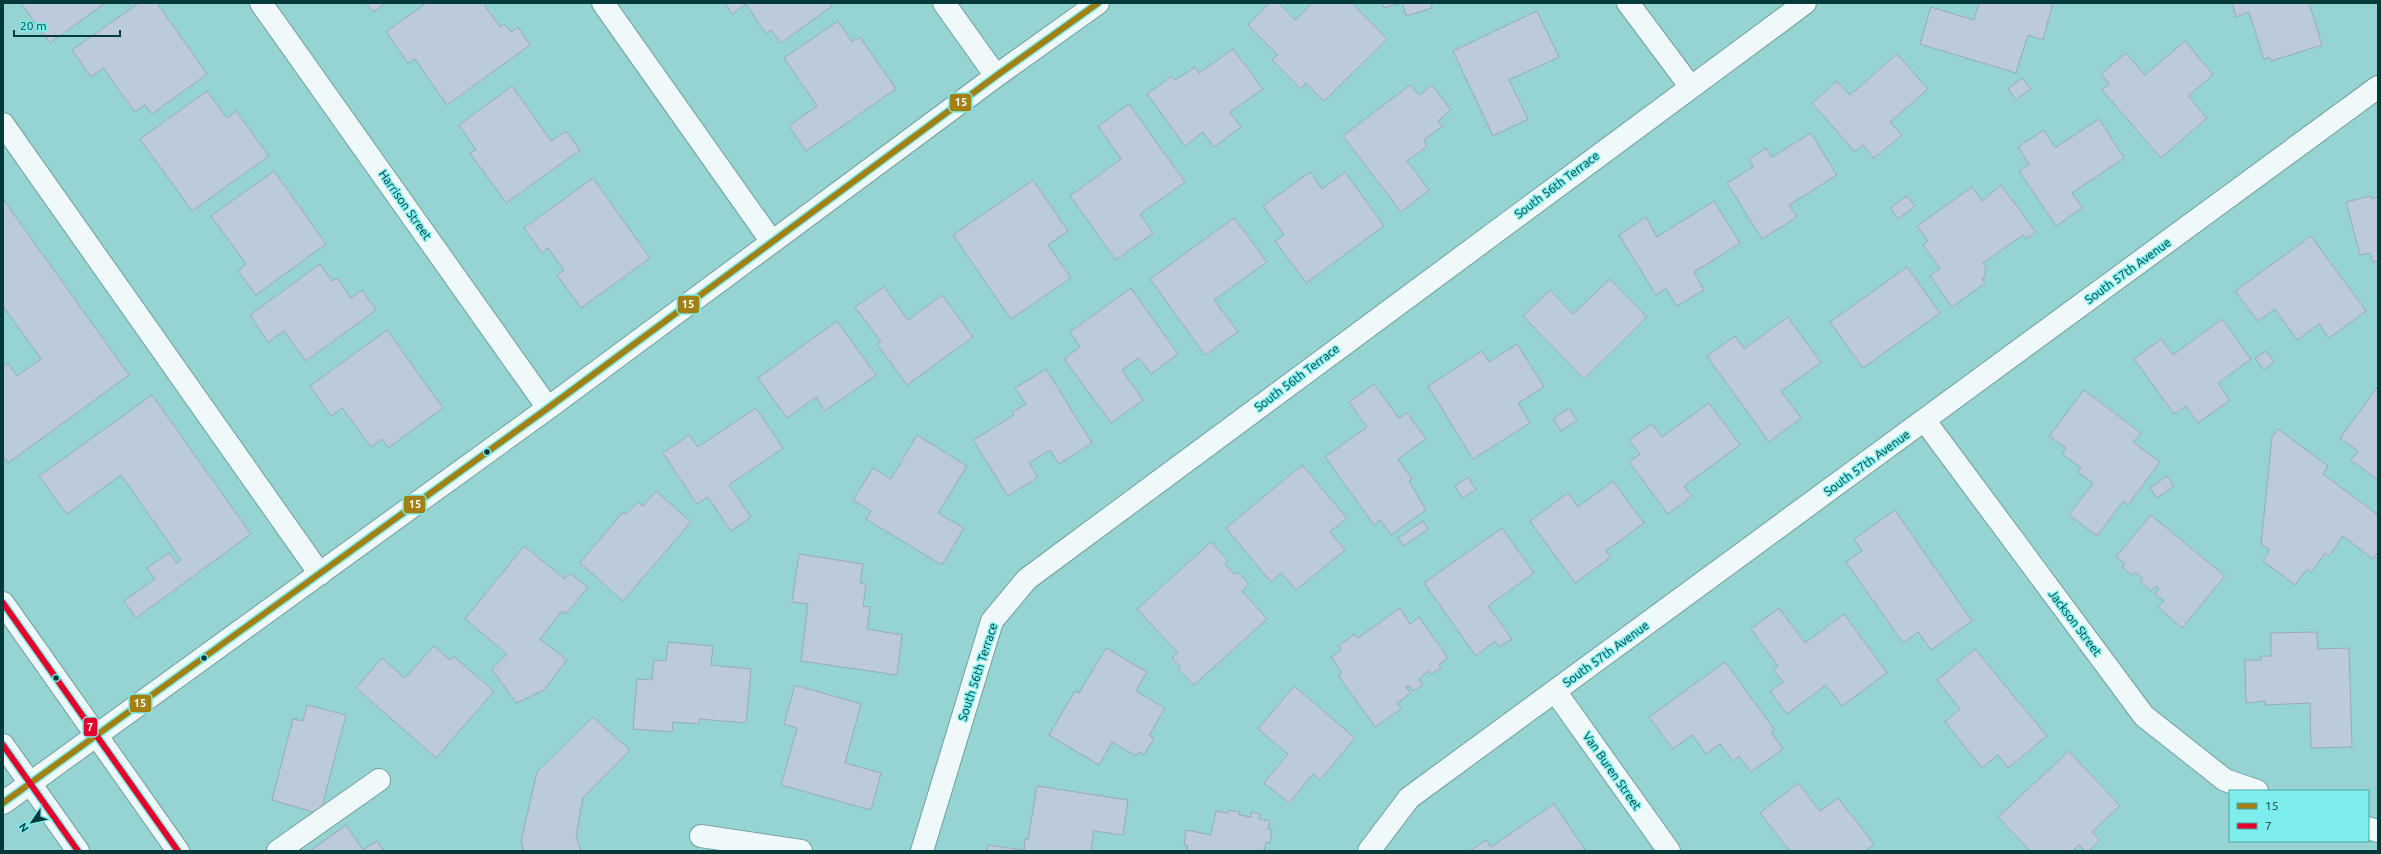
<svg xmlns="http://www.w3.org/2000/svg" width="2381" height="854" viewBox="0 0 2381 854" font-family="Ubuntu,sans-serif">
	<rect width="100%" height="100%" fill="#96d4d4"/>
	<path fill="#bbcbdc" stroke="#98abb7" d="M21 3H105L50 43Z
		M139 3H157L207 74 152 114 145 105 135 112 103 68 91 77 72 50Z
		M366 3H386L373 12Z
		M426 3H483L500 27 505 24 511 32 518 27 530 45 447 105 415 59 408 63 386 32Z
		M725 3H830L832 6 781 43 771 30 766 34 746 4 732 14Z
		M1269 3H1279L1295 20 1312 3H1352L1387 39 1324 101 1306 83 1301 89 1272 60 1278 55 1248 25Z
		M1382 3H1401L1384 8Z
		M1402 3H1431L1432 8 1406 16Z
		M1979 3H2053L2043 40 2028 35 2016 73 1920 44 1931 7 1974 20Z
		M2232 3H2309L2322 45 2271 61 2269 57 2264 59 2249 12 2236 17Z
		M1537 11 1559 57 1509 80 1528 119 1493 136 1453 51Z
		M838 21 852 42 860 37 896 89 806 151 789 126 817 106 784 58Z
		M2185 41 2213 75 2188 96 2207 118 2161 158 2102 90 2109 84 2101 74 2126 53 2145 75Z
		M1233 49 1263 89 1230 112 1241 127 1214 147 1203 132 1185 146 1147 94 1172 76 1175 80 1195 67 1199 73Z
		M1897 54 1928 89 1890 122 1902 135 1874 158 1863 145 1855 152 1812 103 1837 81 1850 95Z
		M2022 78 2031 89 2016 100 2008 89Z
		M1410 85 1419 95 1432 85 1451 110 1438 121 1443 126 1424 140 1427 146 1407 161 1429 190 1401 212 1343 136Z
		M512 86 551 141 566 131 580 150 506 203 470 153 476 150 459 125Z
		M207 91 227 118 236 111 269 156 192 211 140 139Z
		M1129 104 1185 182 1140 214 1153 233 1116 260 1070 196 1121 159 1098 126Z
		M2099 119 2124 158 2072 193 2082 208 2056 226 2019 171 2029 164 2018 147 2044 130 2055 148Z
		M1811 133 1837 175 1789 205 1797 217 1762 239 1727 183 1753 167 1749 159 1766 148 1772 157Z
		M274 171 326 244 256 295 238 271 246 264 211 216Z
		M1310 172 1322 189 1345 172 1384 226 1306 283 1275 241 1284 235 1263 206Z
		M593 178 650 258 581 308 557 275 564 270 548 248 542 253 524 228Z
		M1033 180 1068 231 1048 245 1071 278 1011 319 953 235Z
		M2001 185 2036 232 2026 239 2023 235 1983 263 1987 270 1984 272 1986 276 1982 279 1985 283 1952 307 1930 276 1940 268 1923 245 1928 241 1917 226 1972 187 1982 201Z
		M1907 196 1915 206 1898 219 1890 208Z
		M2371 196 2372 199 2378 197V261L2373 262 2370 253 2360 255 2346 202Z
		M3 199 129 375 8 463 3 456V367L8 363 17 376 41 359 3 306Z
		M1714 201 1740 243 1694 272 1704 290 1677 306 1666 289 1656 295 1619 235 1646 217 1657 237Z
		M1234 218 1267 262 1214 300 1238 332 1205 355 1150 279Z
		M2311 236 2366 311 2329 338 2319 324 2297 340 2275 309 2258 321 2235 291Z
		M320 264 332 281 337 278 351 298 362 290 376 310 306 361 284 331 268 342 250 315Z
		M1907 267 1940 313 1863 368 1830 322Z
		M1610 279 1647 317 1584 379 1523 316 1550 290 1573 314Z
		M884 287 908 320 942 295 973 337 907 385 877 344 881 342 855 307Z
		M1131 288 1178 354 1151 374 1139 358 1122 370 1143 400 1111 423 1064 359 1080 347 1070 332Z
		M1788 317 1821 363 1781 391 1801 418 1769 442 1707 356 1735 336 1744 349Z
		M2222 319 2251 359 2218 383 2230 400 2198 423 2186 406 2174 414 2134 359 2161 339 2173 355Z
		M837 321 876 375 825 411 816 397 787 418 758 378Z
		M387 330 443 408 388 448 382 439 371 447 342 408 331 416 310 386Z
		M1517 344 1544 387 1518 403 1530 423 1473 459 1428 386 1482 351 1489 362Z
		M2266 351 2274 362 2264 370 2255 358Z
		M1046 369 1092 443 1059 464 1050 450 1029 463 1038 477 1008 496 973 440 1014 415 1012 412 1026 404 1015 388Z
		M1374 384 1399 418 1407 413 1426 439 1398 459 1412 479 1409 481 1426 510 1391 535 1380 520 1374 525 1325 457 1367 427 1349 402Z
		M2378 386V480L2351 460 2358 451 2340 438Z
		M2084 390 2141 433 2133 442 2160 462 2128 505 2123 501 2097 536 2069 515 2093 483 2078 472 2081 468 2062 454 2066 448 2049 436Z
		M152 395 251 534 136 618 124 601 155 579 147 568 169 553 177 563 181 560 121 475 67 514 39 476Z
		M1709 403 1740 445 1684 486 1692 496 1668 514 1629 462 1640 454 1629 440 1652 424 1662 437Z
		M756 408 783 448 729 485 751 517 731 531 708 497 697 504 663 453 689 435 698 447Z
		M1569 408 1577 420 1561 431 1553 419Z
		M2278 429 2328 466 2323 474 2378 515V552L2373 559 2343 536 2329 556 2325 553 2311 573 2307 569 2295 585 2263 561 2270 550 2261 544 2272 437Z
		M917 435 967 466 938 513 964 528 942 565 866 519 871 511 853 500 873 468 891 479Z
		M1302 465 1347 518 1330 532 1345 550 1296 590 1281 573 1271 582 1226 528Z
		M2167 476 2174 486 2157 498 2150 488Z
		M1468 477 1476 490 1462 498 1455 486Z
		M1613 481 1644 523 1606 551 1611 557 1575 583 1530 521 1568 493 1578 507Z
		M656 491 691 522 623 601 580 563 623 512 627 514 638 502 643 506Z
		M1895 510 1972 621 1931 650 1918 632 1903 643 1846 562 1862 551 1854 539Z
		M2151 515 2225 576 2182 628 2158 607 2164 601 2155 594 2159 589 2156 586 2151 591 2141 582 2143 579 2135 572 2132 575 2122 567 2125 564 2116 557Z
		M1423 521 1428 529 1404 546 1398 538Z
		M1502 528 1534 573 1488 606 1512 639 1499 647 1495 641 1476 656 1424 583Z
		M1211 542 1228 561 1225 564 1235 575 1238 572 1249 584 1242 591 1267 619 1194 685 1178 669 1180 667 1172 658 1178 653 1137 609Z
		M524 546 565 579 570 573 588 587 566 614 562 611 540 639 567 660 544 690 516 703 492 669 507 654 465 619Z
		M799 554 863 564 860 583 866 584 863 606 870 607 867 629 902 635 897 675 801 661 808 604 792 602Z
		M1400 608 1410 624 1419 617 1448 658 1439 665 1441 668 1431 674 1429 671 1419 679 1423 685 1413 691 1409 686 1406 687 1411 693 1397 703 1401 709 1375 727 1338 675 1342 673 1331 657 1341 650 1338 646 1355 634 1358 638Z
		M1779 608 1805 643 1844 614 1887 673 1842 706 1826 685 1787 714 1770 691 1783 682 1773 669 1778 666 1751 629Z
		M2317 632 2318 649 2349 648 2352 747 2311 748 2310 703 2265 705V701L2246 703 2245 660H2261V656H2271V633Z
		M668 642 713 646 711 665 751 669 746 723 699 719V724L673 722 672 732 633 729 637 679 652 680 654 660 666 661Z
		M434 646 450 660 453 656 494 691 436 758 356 688 382 658 405 678Z
		M1106 648 1147 672 1136 691 1165 708 1149 735 1154 738 1144 755 1139 752 1136 756 1112 742 1099 765 1049 735 1075 691 1079 693Z
		M1975 649 2047 736 2008 768 1998 755 1982 768 1945 722 1960 709 1937 680Z
		M1725 662 1775 730 1771 732 1783 749 1751 772 1739 756 1733 761 1720 744 1706 754 1692 735 1673 749 1649 717Z
		M795 685 861 704 845 763 881 773 871 810 781 785 797 728 784 724Z
		M1294 686 1355 738 1320 780 1313 774 1289 803 1264 783 1288 754 1258 729Z
		M307 705 346 715 320 814 272 800 293 719 303 721Z
		M593 717 630 750 583 798 576 836 581 851H524L521 841 537 772Z
		M2069 751 2120 806 2092 832 2100 840 2088 851H2085L2079 845 2072 851H2030L1998 817Z
		M1798 783 1820 811 1838 798 1874 844 1865 851H1790L1760 813Z
		M1037 786 1128 800 1123 835 1094 831 1091 851H987L988 845 1024 850 1025 839 1028 840Z
		M1554 804 1586 851H1470L1486 840 1491 847Z
		M1228 810 1240 812 1239 815 1251 817V812L1260 814 1259 819 1270 821 1268 829 1272 830 1270 843 1266 842 1264 851H1187L1188 846 1184 845 1186 830 1211 835 1216 811 1228 813Z
		M346 825 363 850 377 841 384 851H310Z"/>
	<g fill="none" stroke-linecap="round" stroke-linejoin="round">
		<defs>
			<path id="minor" d="M261 3 548 408
				M603 3 772 242
				M944 3 996 76
				M1628 3 1690 86
				M3 124 320 574
				M1925 421 2144 716 2225 780 2257 791
				M1555 691 1669 851
				M3 803 548 408 996 76 1098 3
				M2368 828 2378 831
				M701 836 801 851
				M278 851 379 780
				M922 851 992 621 1027 579 1805 3
				M1369 851 1409 798 2378 87"/>
			<path id="highway" d="M3 603 178 851
				M3 745 78 851"/>
		</defs>
		<use href="#minor" stroke="#729e9e" stroke-width="24"/>
		<use href="#highway" stroke="#729e9e" stroke-width="24"/>
		<use href="#minor" stroke="#eff9f9" stroke-width="22"/>
		<use href="#highway" stroke="#eff9f9" stroke-width="22"/>
		<defs>
			<path id="bus-1" d="M3 803 548 408 996 76 1098 3"/>
			<path id="bus-2" d="M3 603 178 851
				M3 745 78 851"/>
		</defs>
		<use href="#bus-1" stroke="#7deded" stroke-width="9"/>
		<use href="#bus-2" stroke="#7deded" stroke-width="9"/>
		<use href="#bus-1" stroke="#a28014" stroke-width="6"/>
		<use href="#bus-2" stroke="#e4002b" stroke-width="6"/>
	</g>
	<g fill="#043a3a" stroke="#7deded" stroke-width="1.5">
		<circle cx="487" cy="452" r="3.5"/>
		<circle cx="204" cy="658" r="3.5"/>
		<circle cx="56" cy="678" r="3.5"/>
	</g>
	<g text-anchor="middle" stroke-width="3" stroke-linejoin="round" paint-order="stroke">
		<g font-size="12" fill="#043a3a" stroke="#7deded">
			<text transform="translate(1557 185) rotate(-37)" y="4">South 56th Terrace</text>
			<text transform="translate(405 205) rotate(55)" y="4">Harrison Street</text>
			<text transform="translate(2128 271) rotate(-36)" y="4">South 57th Avenue</text>
			<text transform="translate(1297 378) rotate(-37)" y="4">South 56th Terrace</text>
			<text transform="translate(1867 463) rotate(-36)" y="4">South 57th Avenue</text>
			<text transform="translate(2075 623) rotate(53)" y="4">Jackson Street</text>
			<text transform="translate(1606 654) rotate(-36)" y="4">South 57th Avenue</text>
			<text transform="translate(978 672) rotate(-72)" y="4">South 56th Terrace</text>
			<text transform="translate(1612 771) rotate(55)" y="4">Van Buren Street</text>
		</g>
	</g>
	<g stroke="#7deded" stroke-width="1.5">
		<rect x="949" y="93" width="23" height="19" rx="4" fill="#a28014"/>
		<rect x="677" y="295" width="23" height="19" rx="4" fill="#a28014"/>
		<rect x="403" y="495" width="23" height="19" rx="4" fill="#a28014"/>
		<rect x="129" y="694" width="23" height="19" rx="4" fill="#a28014"/>
		<rect x="83" y="717" width="15" height="20" rx="4" fill="#e4002b"/>
	</g>
	<g font-size="11" text-anchor="middle" font-weight="bold" fill="#fff">
		<text x="961" y="106">15</text>
		<text x="688" y="308">15</text>
		<text x="415" y="508">15</text>
		<text x="140" y="707">15</text>
		<text x="90" y="731">7</text>
	</g>
	<rect width="2381" height="854" fill="none" stroke="#043a3a" stroke-width="8"/>
	<rect x="2229" y="790" width="140" height="52" fill="#7deded" stroke="#4da5a5"/>
	<rect x="2237" y="803" width="20" height="6" fill="#a28014" stroke="#4da5a5"/>
	<text x="2265" y="810" font-size="12" fill="#043a3a">15</text>
	<rect x="2237" y="823" width="20" height="6" fill="#e4002b" stroke="#4da5a5"/>
	<text x="2265" y="830" font-size="12" fill="#043a3a">7</text>
	<g transform="translate(32 822) rotate(236)" stroke="#7deded" stroke-width="3" paint-order="stroke">
	<path d="M0-3L7 15L0 10L-7 15Z" fill="#043a3a"/>
	<text y="-6" font-size="11" font-weight="bold" text-anchor="middle" fill="#043a3a">N</text>
	</g>
	<path d="M14 30v6h106v-6" fill="none" stroke="#043a3a" stroke-width="2"/>
	<text x="20" y="30" font-size="12" fill="#043a3a" stroke="#7deded" stroke-width="3" paint-order="stroke">20 m</text>
</svg>
